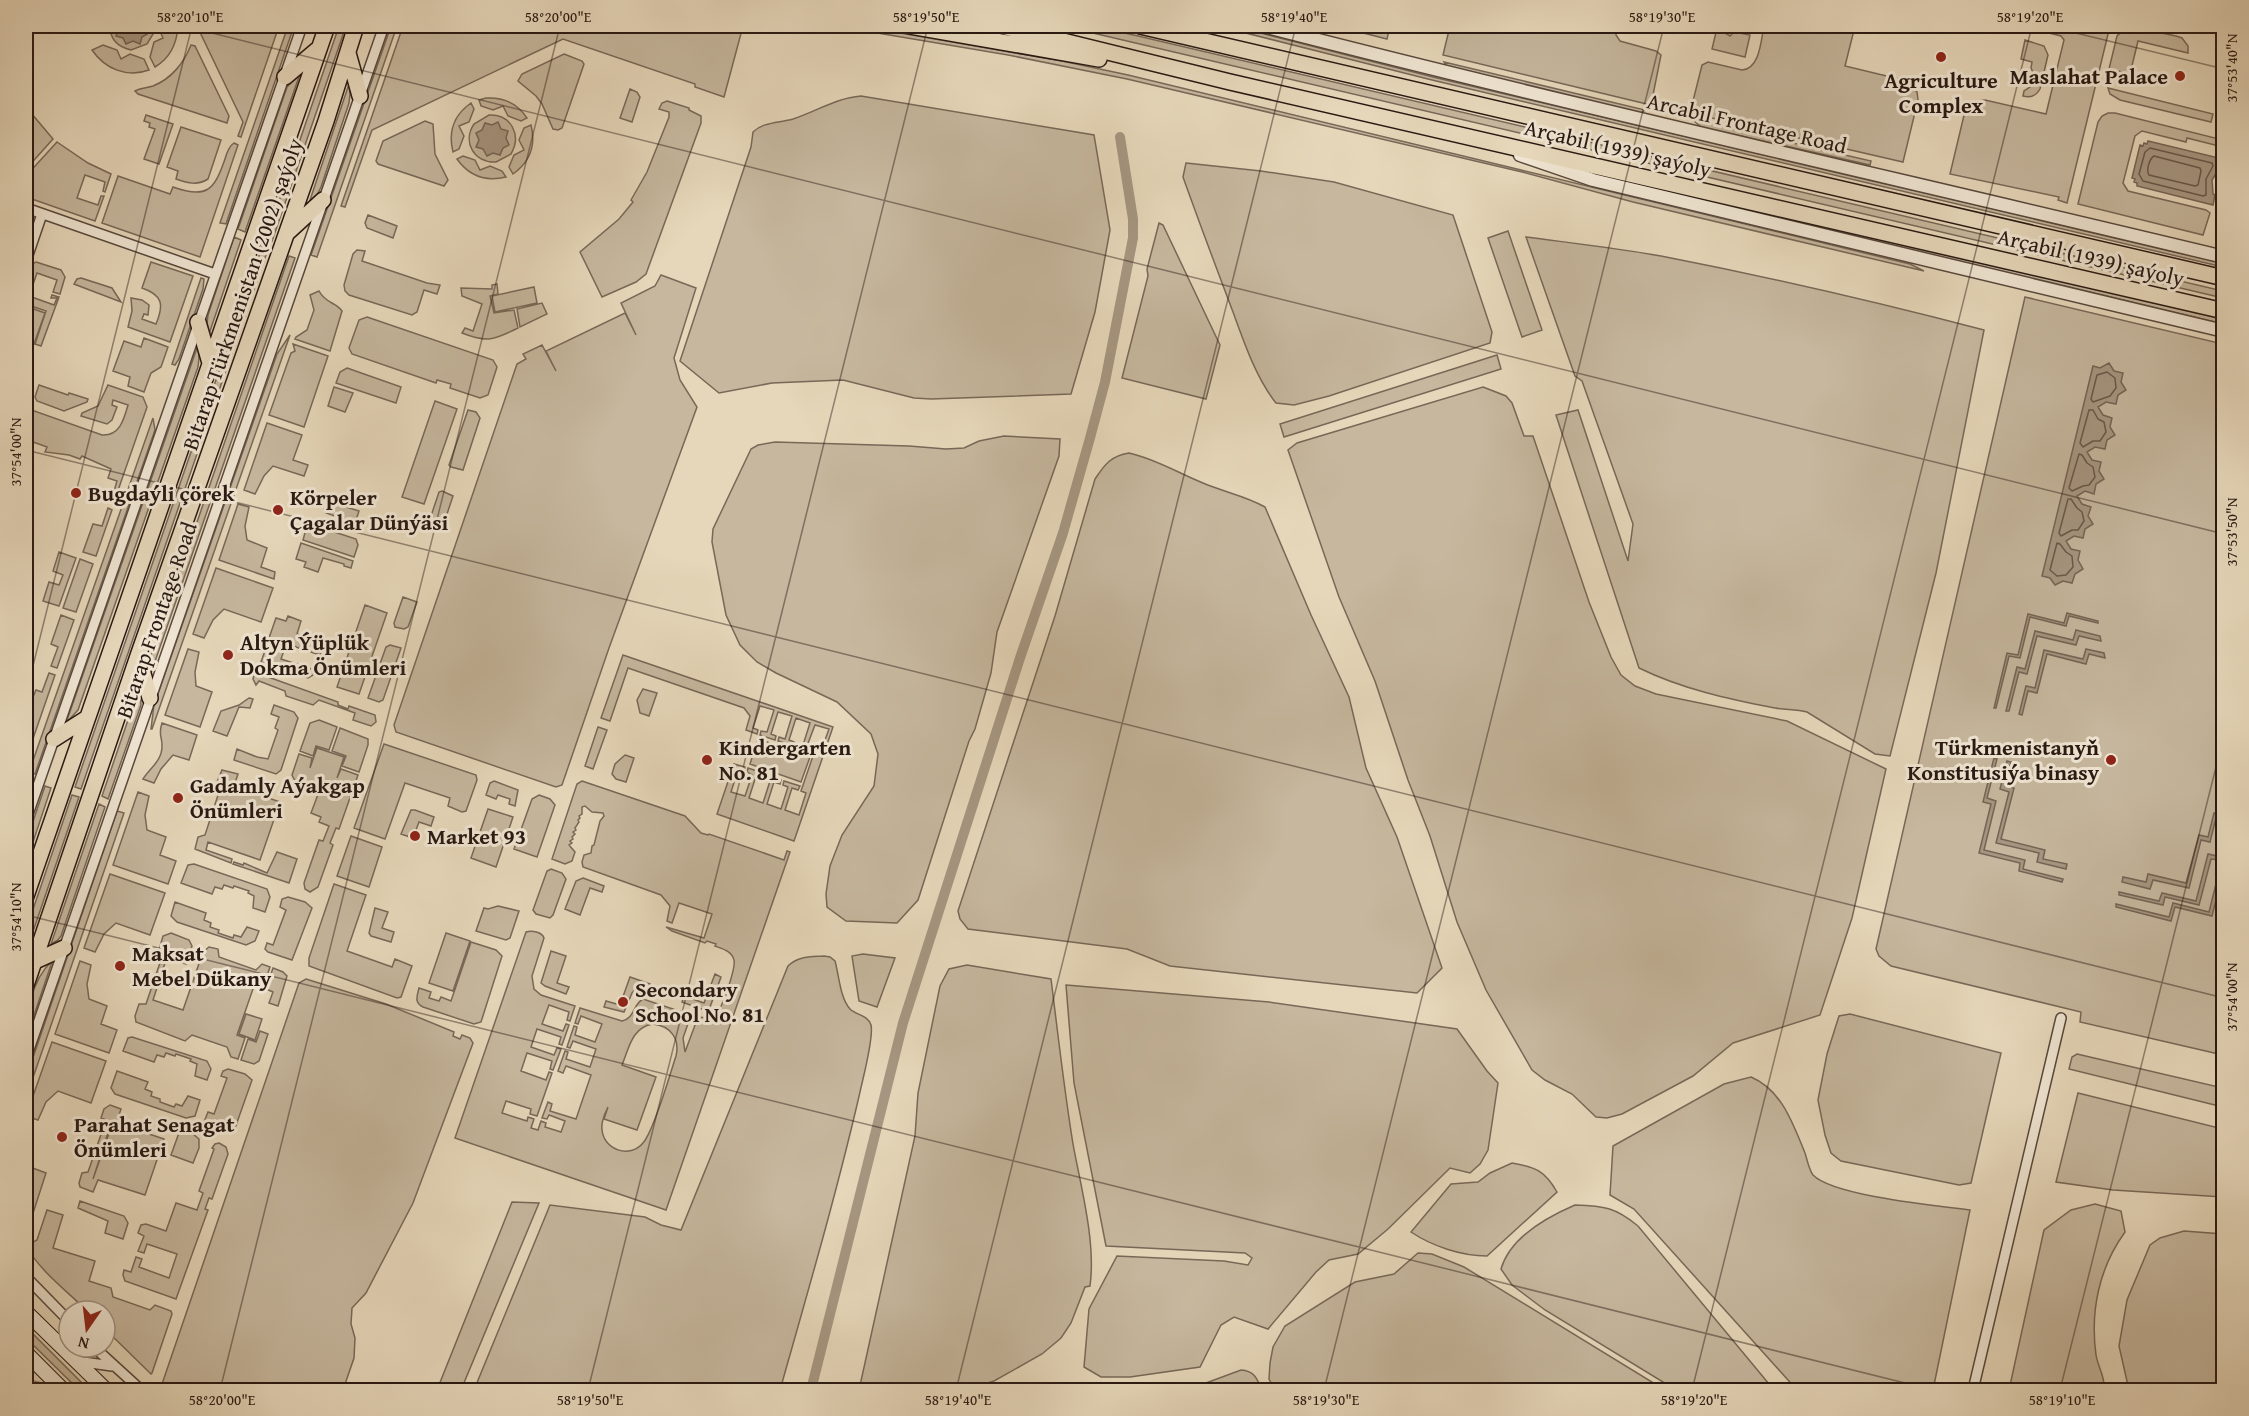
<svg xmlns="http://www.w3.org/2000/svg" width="2249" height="1416" viewBox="0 0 2249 1416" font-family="'Gentium Book Plus',serif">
	<rect width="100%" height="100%" fill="#e6d7ba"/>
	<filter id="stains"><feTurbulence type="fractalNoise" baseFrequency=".00333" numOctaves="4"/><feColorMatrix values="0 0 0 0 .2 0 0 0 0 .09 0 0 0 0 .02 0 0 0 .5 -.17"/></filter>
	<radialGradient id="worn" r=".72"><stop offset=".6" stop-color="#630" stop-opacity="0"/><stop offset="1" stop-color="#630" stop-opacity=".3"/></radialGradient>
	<path fill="#c6b79e" stroke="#786858" stroke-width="1.5" fill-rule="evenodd" d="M110 26H117L118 29 154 26 153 34 147 44 131 50C118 47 110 39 110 26Z
		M160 26H178C177 43 170 58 155 67L150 57 154 42 163 38 159 29Z
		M197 26H279L241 137 238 136 243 122Z
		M288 26H294L226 224 220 223Z
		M339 26H346L272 241 266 239Z
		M391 26H397L317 257 311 255Z
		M403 26H743L724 97 695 87V84L563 39 372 130 345 207 341 206Z
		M836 26H860L1062 61 1128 75C1389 136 1649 203 1910 264L1924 271 1633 202 1522 172 1127 79 1008 55Z
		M1063 26H1093L1138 36 2223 291V298Z
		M1218 26H1233L1433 77 2223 263V267L1432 80Z
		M1336 26H1390L1387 39Z
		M1450 26H1616V35L1620 41 1656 51 1661 55 1651 105 1443 55Z
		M1764 26H1855L1845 66 1903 80 1917 92 1918 100 1903 162 1690 113 1702 65 1708 62 1742 70C1760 69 1761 40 1764 26Z
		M2028 26H2110L2067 203 2058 200 2059 197 1950 174 1965 111 1972 102 1985 100 2046 114 2064 40 2061 36 2029 28Z
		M2128 26 2176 36 2182 38 2188 46V53L2138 41 2130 74 2109 69 2117 36Z
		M1717 28 1730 36 1734 32 1750 35 1745 57 1712 49Z
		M2025 40 2044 46 2048 55 2040 89C2036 96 2030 98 2023 96L2024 91 2033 85 2035 77 2031 68 2032 62 2021 59Z
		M103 45 117 50 121 59 130 54 144 59 149 70C127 78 105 69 92 50Z
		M191 45 195 46 229 116 227 123 138 94 135 91C140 88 147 88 153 86 171 79 184 63 191 45Z
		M564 54 582 61 584 64 562 128 558 130 553 129 542 104 536 96 518 81 522 74Z
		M1444 62 1645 110 1641 113 1447 67Z
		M301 71 245 232 238 229 287 87Z
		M349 84 350 94 349 103 321 187 317 195 309 203Z
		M2108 88 2213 114 2211 122 2120 100 2110 94Z
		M630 89 637 92 640 97 632 122 620 118Z
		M861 96 1094 135 1110 230 1095 312 1071 394 931 399 914 398 843 380 772 383 719 393 680 361 751 147 753 132C763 122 779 123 793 119 817 111 836 98 861 96Z
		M486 98C504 97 517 103 527 118L521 121 508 116 503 106 493 110 481 106 479 100Z
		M667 101 689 108V110L701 116V123L646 274 636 282 602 297 580 252 619 219 633 202 631 200 647 172 669 117V112L659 109 662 103Z
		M471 103 474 109 469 122 459 126 464 136 459 149 453 152C448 132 454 115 471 103Z
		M26 107 53 139 26 169Z
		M2108 113H2115L2223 140V151L2218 150 2219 146 2187 138 2186 142 2142 131 2135 136 2123 183 2128 191 2206 210 2210 213 2203 235 2078 204 2098 122 2102 116Z
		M146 115 173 124 159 164 144 159 155 129 149 127 150 123 144 121Z
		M489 115C511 114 522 135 511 154L496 162C474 163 462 142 474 124Z
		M1693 120 1871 161 1870 165 1701 127Z
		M425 121 433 124 435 154 448 180 444 186 378 164 376 161 383 141Z
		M531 125C536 145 530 162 513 174L509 167 514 155 524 150 519 140 524 128Z
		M181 127 221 140 208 179C197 186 188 183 176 179L178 171 167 167Z
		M57 142 88 163 111 174 105 192 103 191 105 182 85 175 77 198 98 205 101 196H104L95 221 26 197V176Z
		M234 143 238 145 200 257 102 223 118 176 170 194 173 187C206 199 214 191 225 159 227 153 228 147 234 143Z
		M463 156 475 160 480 170 490 166 502 171 506 177C485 182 469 176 457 159Z
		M1186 163 1261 171 1334 182 1453 215 1492 332 1490 343 1329 396 1294 405 1276 403C1256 378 1244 342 1233 312 1216 267 1199 222 1183 177Z
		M1751 208 2223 319V324L1750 212Z
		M368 215 397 226 393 238 367 228 365 223Z
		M1159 223 1163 225 1220 345 1206 399 1122 378 1148 276 1147 269Z
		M1508 231 1542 330 1522 337 1488 238Z
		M234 237 241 240 209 334 207 323 208 315Z
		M1526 237C1571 243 1616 248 1661 256 1769 277 1877 302 1984 330L1936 573 1890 756 1875 754 1807 712C1796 709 1786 710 1775 708 1728 699 1682 689 1639 668L1556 415 1578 410 1628 561 1633 524 1582 381 1575 376Z
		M262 247 268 249 81 789 75 787Z
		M357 250 365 251 362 261 427 283 440 285 437 294 424 290 417 312 412 315 349 295 345 291 344 285 353 254Z
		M289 256 295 258 151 673 150 658Z
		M36 262 61 270 65 277 60 294 53 292 57 280 37 273 29 296 54 305 57 298H51L52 295 59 297 41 346 35 344 46 311 28 305 26 310V283L32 264Z
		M151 262 193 276 170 342 128 327 132 311 131 298 142 300 149 305 148 315 144 314 142 319 156 324C164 305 163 295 142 288Z
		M661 275 696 288 674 358 680 380 697 407 609 648 562 785 556 787 396 732 394 725 517 364 526 359 523 354 542 345 556 371 546 351 625 313 636 335 621 303 655 286Z
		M81 278 112 288 121 302 74 284 77 279Z
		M201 278 204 279 203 289 179 359 175 365 172 364Z
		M497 284 498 294 490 296 494 313 514 310 518 328C494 340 487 343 462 333L465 328 473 331 482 304 462 296 461 288 492 289V285Z
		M534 287 537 303 495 312 492 296Z
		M319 291C326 304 336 302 342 311L330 351 295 339 296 337 307 330 314 310 310 295Z
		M2025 297 2223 344V1055L2080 1022 2081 1012 1891 966 1879 956 1876 949Z
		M542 303 547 314 520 327 517 309Z
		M28 307 45 313 34 344 26 341V314Z
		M367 317 493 360 497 367 488 395 480 398 450 388 451 384 437 380 436 383 352 354 349 348 359 320Z
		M290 335 152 729H151L154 705 277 354Z
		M144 338 168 347 161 367 151 373 144 392 128 386 130 377 113 371 124 341 141 347Z
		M293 344 328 356 304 427 269 415 291 353 295 351Z
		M198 345 199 358 198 367 78 710 66 723Z
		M1497 355 1501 369 1284 437 1280 424Z
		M347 368 401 387 396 403 336 383 340 372Z
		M39 385 68 395 69 393 88 399 87 402 64 411 37 401 35 397Z
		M108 385 143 397 147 407 115 499 112 498 117 481 108 478 111 469 82 456 80 459 69 455 45 452 47 447 33 442 30 447 26 446V408L102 435C120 436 124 419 128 405L113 400 112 405 117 407 112 420 107 424 81 416 82 413 98 406Z
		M334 387 353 393 345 412 328 406Z
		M1483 387 1506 396 1512 403 1524 436H1533L1589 602 1611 657 1621 675 1635 686 1656 694 1787 721 1886 769 1852 918 1820 1015 1733 1043 1693 1076 1622 1114 1607 1118 1596 1117 1572 1094 1545 1080 1532 1070 1486 990 1457 922 1430 836 1408 780 1375 681 1339 597 1288 450 1297 443Z
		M435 401 457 409 424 504 402 497Z
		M468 410 476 412 480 418 463 470 451 467 449 465Z
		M153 418 155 430 35 774 29 772Z
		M267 423 302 435 293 460 308 465 304 476 273 466 264 476 255 494 244 490Z
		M1004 436 1060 439 1059 456 997 632 991 673 975 729 969 741 918 900 897 923 846 921 827 907 826 894 830 866 842 835 874 786 878 754 871 734 837 702 776 673 757 662 740 645 726 615 712 542 713 529 751 449 758 445 775 442 909 446 946 449 964 448 979 441Z
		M1129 453C1156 459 1178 473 1203 483 1224 492 1246 496 1265 507L1311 615 1349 697 1366 768 1397 837 1442 968 1417 993 1170 966 1127 949 968 929 960 919 958 911 1055 616 1095 479C1105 464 1111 456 1129 453Z
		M442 491 453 496 443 526 429 522 439 492Z
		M327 501 359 511 355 523 326 513 324 509Z
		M238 504 249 507 245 526 247 540 267 548 261 567 275 572 274 579 219 560Z
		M108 508 112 510 96 556 83 552 93 524 102 526Z
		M310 524 356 539 358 545 354 557 303 540 306 529Z
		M301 543 353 561 351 568 344 566V564L323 558 318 572 304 567 306 562 296 559Z
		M59 552 76 558 59 606 43 601 49 582 59 585 63 575 53 571Z
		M80 559 93 564 76 612 63 608Z
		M216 568 273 588 261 622 224 609 213 620 204 638 193 634Z
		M403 597 417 602 408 627 404 629 395 627 394 623Z
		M365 605 387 613 359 694 337 687Z
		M61 615 74 620 57 668 51 666 58 647 51 644Z
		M288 616 301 621 297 634 324 643 320 655 269 638 276 618 286 621Z
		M268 642 285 648 281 659 315 670 313 675 308 678 261 662Z
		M390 645 401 648 383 700 379 702 368 698 386 647Z
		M188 649 199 652 195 672 196 686 212 692 200 727 165 715Z
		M623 655 833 727 794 841 717 814 734 764 745 767 744 771 738 770 731 792 745 796 752 775 747 772 748 768 763 773 762 777 756 776 749 798 763 803 770 781 765 778 766 774 781 780 780 784 774 782 767 804 781 809 788 787 783 785 784 781 800 786 798 790 792 788 785 810 799 815 806 793 801 791 815 750 821 751 829 729 815 725 807 746 812 749 811 753 796 747 797 743 803 745 810 723 796 718 789 740 794 742 793 746 778 741 779 737 785 739 792 716 778 712 771 734 776 736 775 740 760 735 761 731 767 732 774 710 760 706 753 728 758 730 757 734 746 730 750 716 744 708 628 668 610 721 601 718Z
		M49 673 55 675 26 759V695L33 697 36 690 42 692Z
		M257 673 338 702V705L348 709 349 706 375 715 376 722 371 726 353 720 355 713 319 700 313 705 286 696 285 691 259 681 256 685 253 679 254 675Z
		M140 685 141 705 108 799 102 796Z
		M643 689 657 693 649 716 640 713 637 700Z
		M249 698 253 699 250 708 239 707 227 736 213 731 221 711 239 705Z
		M274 705 294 712 298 718 281 770 276 774 234 760 237 749 257 757 268 759 278 730 275 728 279 717 271 714Z
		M319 720 337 727 329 750 316 746 313 756 300 751 310 723Z
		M162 723 197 735 189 760 173 755 161 769 154 783 143 779C150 768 162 761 162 746 162 735 158 735 162 723Z
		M598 727 607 730 593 769 585 766Z
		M340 728 368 739V745L359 772 342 766 346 756 332 751Z
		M758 739 810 757 801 782 750 764Z
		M384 744 476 775 477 780 466 811 462 812 448 806 450 798 405 783 385 839 354 828Z
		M317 748 344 757 337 778 341 769 358 775 339 829 336 828 330 843 333 845 318 887 310 892 305 889 304 883 319 840 323 841 329 826 319 822 321 817 311 813 320 789 295 781 292 775 299 754 312 758 310 768Z
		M625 755 634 758 626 782 616 779 612 774 615 764Z
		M222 770 238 774 234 786 280 802 260 860 208 842 206 850 232 859 231 863 195 849 198 837 205 835 221 786 217 782Z
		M494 781 518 790 515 806 509 804 510 799 498 795 496 799 486 795 490 783Z
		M582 781 685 816 701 833 708 835 709 834 784 860 787 851 790 852 666 1210 455 1138 526 932C532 930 542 932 544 938L532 976 534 989 541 995 575 1006 570 1021 567 1020 569 1012 549 1005 542 1024 563 1031 566 1024 569 1025 562 1045 559 1044 561 1037 537 1029 531 1047 554 1055 557 1048 561 1049 553 1070 550 1069 552 1061 527 1053 521 1071 546 1080 549 1072 552 1073 537 1116 530 1114 531 1109 506 1101 502 1113 527 1121 528 1117 534 1119 531 1128 538 1130 541 1121 546 1123 545 1127 561 1132 565 1121 549 1115 547 1119 542 1118 548 1102 552 1104 550 1111 576 1119 591 1075 566 1066 563 1073 558 1071 565 1051 568 1052 566 1059 590 1067 596 1049 573 1041 570 1048 567 1047 574 1026 577 1027 575 1035 595 1042 602 1024 581 1016 578 1024 575 1023 580 1008 622 1021C635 1018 633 1004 643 999L691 1015 683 1038 685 1052 698 1017C704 1018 710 1019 716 1014 722 1009 736 968 734 960 732 951 723 949 715 946L716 944 707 941 705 943 672 931 666 927 704 938 712 914 679 903 672 923 667 921 670 906 661 895 583 867 582 862 584 855 591 853 592 846 594 845 600 821 604 816 603 813 592 812 585 806 582 807V814L579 816 580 818 578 820 579 822 575 828 576 830 573 832 575 834 572 837 573 839 570 841 572 843 569 845 575 852 572 861 565 864 552 859 577 784ZM653 1024C671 1026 680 1039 676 1056 670 1074 654 1131 643 1143 630 1159 603 1150 602 1129 601 1122 605 1113 608 1107L604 1119 637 1130 656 1077 622 1065C629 1048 632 1027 653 1024Z
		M45 786 51 788 26 863V842Z
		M138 792 149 796 145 815 147 830 166 837 160 855 176 861 168 884 113 865Z
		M72 795 79 797 26 952V930Z
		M539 795 550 799 555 805 537 857 514 849 532 799Z
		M99 804 105 807 61 936 58 940 51 944Z
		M488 809 513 817 496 867 471 858Z
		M411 810H415L434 817 431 826 419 822 413 838 401 834Z
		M117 811 124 813 26 1098V1078Z
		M351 836 382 847 369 887 337 876Z
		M277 852 297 859 289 883 233 864 234 862 243 865 244 863 267 873Z
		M194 864 267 889 270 897 265 912 253 908 254 896 248 893 249 891 234 886 233 888 224 885 222 889 215 887 212 894 181 883 188 865Z
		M551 869 562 873 566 879 553 915 550 918 536 914 533 910 547 871Z
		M110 874 165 893 150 935 116 923 104 934 95 952 84 948Z
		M583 878 604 886 602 892 590 888 580 915 565 909 576 881Z
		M334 884 366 895 347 951 392 967 395 959 412 966 401 997 397 998 309 966V958Z
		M288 897 305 902 312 908 292 960 268 952 265 949 267 943 273 945 286 910 280 907 282 899Z
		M175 902 206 913 204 920 211 923 210 927 219 930 218 933 233 938 234 935 241 937 247 927 259 931 255 941 246 945 177 922 171 916Z
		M498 906 519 911 510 938 506 940 476 931 484 908 488 909Z
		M375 908 388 912 382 928 394 932 391 942 371 936 369 933Z
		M171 933 189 940 192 946 186 964 167 957 153 1000 183 1010 203 952 209 947 218 949 219 957 256 970 262 964 270 967 263 988 254 986 237 1035 245 1038 238 1059 231 1057 227 1047 192 1035 185 1041 136 1022 135 1016 139 1004H146L163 954 159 950 163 936Z
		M446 933 470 941 453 991 429 983Z
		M471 942 496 950 502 956 481 1022 474 1024 423 1007C414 1003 417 996 419 988L431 992 429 998 439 1001 441 997 451 1001Z
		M551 951 566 956 557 983 569 987 566 994 545 986 541 983Z
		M863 954 895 958 877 1007 859 1001 852 956Z
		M824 956 830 957 835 961C839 975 840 998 850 1009 856 1015 868 1015 871 1025 874 1037 863 1078 860 1092 837 1192 808 1291 780 1390H474L550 1205 645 1217 661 1225 681 1230 788 966C798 956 810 957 824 956Z
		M80 961 91 965 87 984 89 999 107 1006 101 1024 117 1030 109 1053 55 1034Z
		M51 962H52L26 1039C26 1013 32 980 51 962Z
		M967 965 1051 979C1058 1034 1064 1089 1073 1144 1081 1188 1096 1242 1090 1286L1085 1287 1071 1323 1061 1338 1042 1354 994 1381 965 1390H859L915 1136 918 1093 940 986 949 969Z
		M273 968 283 972 287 976 278 1006 269 1003 273 992 266 989Z
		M715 974 721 977 710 1007 701 1009 682 1002 684 996 704 1003Z
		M630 977 650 984 648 990 636 989 632 993 624 1012 604 1007 606 1001 620 1005Z
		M306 979 386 1004 454 1032 453 1036 460 1039 462 1035 470 1038 473 1043 413 1203 366 1293 352 1308 351 1324 355 1338 354 1358 343 1390H168L162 1384 299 983Z
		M1066 985 1269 1002 1457 1029 1487 1071 1498 1083 1488 1150 1480 1164 1470 1173 1450 1168 1388 1229 1358 1254 1329 1260 1316 1272 1268 1329 1234 1317 1221 1325 1200 1367 1130 1377H1101L1084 1367 1089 1309 1117 1256 1224 1261 1248 1265 1252 1258 1245 1253 1106 1246 1074 1083Z
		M246 1014 262 1019 255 1040 239 1034Z
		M1850 1014 2001 1053 1971 1183 1959 1185 1841 1161 1831 1153 1825 1135 1818 1100 1827 1054 1839 1016Z
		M260 1031 268 1034 259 1061 254 1064 241 1060 248 1039 256 1042Z
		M132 1037 207 1061 211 1069 207 1080 195 1076 197 1064 190 1061 191 1059 176 1054 175 1056 166 1053 164 1057 157 1055 154 1062 123 1051 128 1038Z
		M52 1042 106 1061 91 1103 58 1091 46 1102 38 1120 26 1116Z
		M2077 1054 2223 1088V1107L2069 1069 2072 1057Z
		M228 1069 245 1074 252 1080 234 1131 231 1133 204 1122 208 1112 214 1114 227 1078 221 1076 223 1071Z
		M117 1071 148 1082 145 1089 152 1092 151 1096 160 1099V1102L174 1107 176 1104 182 1106 188 1096 200 1100 195 1116 186 1118 115 1094 111 1088Z
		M1751 1077C1782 1090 1793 1124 1805 1153 1807 1159 1809 1170 1813 1175 1833 1196 1939 1206 1970 1210L1933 1390H1797L1634 1209 1610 1195 1613 1146 1724 1084Z
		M2078 1093 2223 1129V1145L2217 1174 2223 1176V1197L2113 1190 2056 1182Z
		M110 1105 121 1109 117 1121 112 1120 93 1179 113 1122 164 1139 145 1195 98 1180 93 1192 80 1187 79 1183 82 1173 88 1172 106 1120 101 1118 104 1109Z
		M26 1129H28L27 1132 33 1134 30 1149V1167L46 1173 26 1235Z
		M180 1130 193 1134 199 1139V1148L193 1163 171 1155Z
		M219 1143 226 1147 228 1154 212 1199 209 1198 205 1209 208 1210 176 1299 125 1281 123 1275 124 1270 131 1272 136 1257 142 1259 139 1267 169 1278 177 1254 147 1244 144 1253 138 1251 144 1236 138 1233 141 1225 146 1224 166 1231 176 1203 197 1210 203 1193 199 1191 214 1149 212 1148 215 1144Z
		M1512 1163C1536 1167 1545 1171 1557 1192L1487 1256C1461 1256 1432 1246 1411 1232L1451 1184 1478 1182 1490 1173Z
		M80 1201 124 1216 128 1223 123 1239 105 1233 108 1221 78 1208Z
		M512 1202 539 1203 461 1390H437Z
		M2095 1204 2121 1211 2125 1232C2099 1268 2090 1311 2096 1355 2098 1367 2106 1379 2104 1390H2009L2044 1230 2071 1210Z
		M1575 1205C1604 1206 1615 1207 1638 1226L1774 1390H1676L1545 1310 1512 1285 1501 1269C1510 1238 1547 1217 1575 1205Z
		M47 1210 63 1215 53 1248 95 1261 89 1281 111 1288 113 1297 150 1310 155 1305 171 1311 172 1314 152 1373 151 1374 105 1329V1311H87C67 1291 40 1271 26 1246L37 1240Z
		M2184 1231 2223 1234V1390H2129L2119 1346 2127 1300 2150 1245 2160 1238Z
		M1418 1253 1432 1254 1464 1267 1665 1390H1275L1269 1379 1270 1363 1273 1347 1285 1326 1355 1282 1394 1274Z
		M26 1327 89 1390H79L26 1338Z
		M1241 1370C1255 1371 1257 1379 1262 1390H1187Z"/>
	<path fill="#a69681" stroke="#746455" stroke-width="1.5" d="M117 26H146L149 33 142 37 140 44 133 41 126 44 123 38 116 36 118 29Z
		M498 122 501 129 508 131 506 138 509 145 503 148 500 155 493 153 487 156 483 149 476 147 479 140 476 133 482 130 485 123 492 125Z
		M2148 141 2223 159 2222 169H2219L2212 180 2213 194 2215 195 2213 205 2137 186V183L2134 182 2135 179 2132 178 2140 145 2143 146 2144 143 2147 144Z
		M2109 363 2114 371 2123 373 2121 382 2126 390 2118 395 2116 404 2106 402 2098 407 2103 415 2112 418 2110 427 2115 435 2107 440 2105 449 2095 447 2087 452 2092 460 2101 462 2099 471 2104 479 2096 484 2094 494 2085 491 2077 496 2082 504 2091 507 2088 516 2093 524 2085 529 2083 538 2074 536 2066 541 2071 549 2080 551 2078 560 2083 569 2075 574 2072 583 2063 581 2055 585 2050 578 2042 576 2093 366 2100 368Z
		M2067 613 2098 621V623L2069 616 2066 626 2030 617 2020 658 2009 656 1996 708H1994L2007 653 2018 655 2028 614 2064 623Z
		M2076 630 2100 636 2101 641 2079 636 2076 645 2037 636 2027 674 2019 672 2009 711H2006L2017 667 2025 669 2035 631 2073 640Z
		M2086 649 2104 653 2105 658 2089 654 2086 664 2047 654 2037 693 2028 691 2022 715 2019 714 2026 686 2035 688 2044 650 2083 659Z
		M1994 758 1997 759 1987 798 1996 801 1984 850 2025 860 2023 869 2063 879 2062 882 2019 871 2020 863 1979 853 1991 804 1983 802Z
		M2007 761 2011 762 2005 786 2014 788 2001 839 2045 850 2043 859 2067 864 2066 869 2037 862 2039 853 1996 843 2009 792 2000 789Z
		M2214 813 2217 814 2210 842 2201 840 2189 888 2153 880 2150 889 2122 882 2123 877 2146 882 2148 874 2186 883 2199 835 2208 837Z
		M2223 830V842L2219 860 2211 859 2199 905 2165 897 2163 905 2119 895V892L2159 901 2162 893 2196 901 2208 854 2217 856Z
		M2219 872 2223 873V876H2222L2212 916 2175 907 2171 921 2116 907V904L2169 917 2173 903 2209 912Z"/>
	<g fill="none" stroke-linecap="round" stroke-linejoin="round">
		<path stroke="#68584a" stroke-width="1.5" d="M2150 148 2212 163 2213 166 2206 179V195L2203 196 2143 181 2139 174 2145 152Z
			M2154 156 2200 168 2201 171 2198 185 2195 186 2149 175C2146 171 2149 159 2154 156Z
			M2107 372 2115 378 2116 388 2110 396 2093 402 2091 399 2097 375Z
			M2089 410H2093L2098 419 2104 422 2106 432 2100 441H2093L2083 447 2080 443Z
			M2079 454 2082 455 2087 463 2093 467 2095 477 2089 485 2083 486 2072 491 2069 488Z
			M2068 499H2071L2077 508 2082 512 2084 521 2078 530H2072L2061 536 2059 533Z
			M2057 543 2060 544 2066 552 2072 556 2073 567 2066 575 2057 576 2050 570Z"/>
		<path stroke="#a69681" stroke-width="10" d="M811 1390 903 1023 1020 658 1063 533 1090 438 1105 382 1133 238V219L1120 137"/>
		<defs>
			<path id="minor" d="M26 208 215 274
				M26 261 42 214
				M26 820 302 26
				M26 1058 384 26
				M26 1277 69 1321
				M94 1347 141 1390
				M76 1361 112 1366
				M26 1386 30 1390
				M1973 1390 2061 1018"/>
			<path id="tertiary" d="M1263 26C1582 108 1903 180 2224 257
				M1520 155 1593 180 2224 331"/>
			<path id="secondary" d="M26 1312 106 1390
				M26 1353 63 1390"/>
			<path id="primary" d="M910 26 1099 59
				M1002 26 1230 82 2224 311
				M1140 26 2224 278
				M348 53 360 96
				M285 77 317 50
				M287 233 323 200
				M198 322 210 363
				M138 656 150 698
				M54 739 87 718
				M26 896 327 26
				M33 962 64 948
				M26 985 138 656 326 121 356 26"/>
		</defs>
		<use href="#minor" stroke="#58483d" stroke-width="12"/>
		<use href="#tertiary" stroke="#58483d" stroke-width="15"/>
		<use href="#secondary" stroke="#291913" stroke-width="16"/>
		<use href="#primary" stroke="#291913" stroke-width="18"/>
		<use href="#minor" stroke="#efe5d2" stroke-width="9"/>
		<use href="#tertiary" stroke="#efe5d2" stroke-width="12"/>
		<use href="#secondary" stroke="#efe5d2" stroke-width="14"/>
		<use href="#primary" stroke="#e6d7ba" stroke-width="15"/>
	</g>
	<path fill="none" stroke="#291913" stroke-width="1.5" stroke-opacity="0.45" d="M184 26 2224 534M2047 26 2224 69M26 450 2224 998M26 694 192 26M26 915 1933 1390M26 1379 70 1390M220 1390 560 26M588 1390 928 26M956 1390 1296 26M1324 1390 1664 26M1692 1390 2032 26M2060 1390 2224 735"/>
	<g fill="#8f2418" stroke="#efe5d2" stroke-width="2">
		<circle cx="1941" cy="57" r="6"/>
		<circle cx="2180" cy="76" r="6"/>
		<circle cx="76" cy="493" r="6"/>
		<circle cx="278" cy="510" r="6"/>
		<circle cx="228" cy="655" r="6"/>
		<circle cx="707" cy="760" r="6"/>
		<circle cx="2111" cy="760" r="6"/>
		<circle cx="178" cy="798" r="6"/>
		<circle cx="415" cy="836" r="6"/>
		<circle cx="120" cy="966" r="6"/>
		<circle cx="623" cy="1002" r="6"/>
		<circle cx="62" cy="1137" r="6"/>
	</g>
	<g text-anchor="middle" stroke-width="6" stroke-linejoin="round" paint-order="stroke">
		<g font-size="22" font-weight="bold" fill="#291913" stroke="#efe5d2" text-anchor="start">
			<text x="2168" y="84" text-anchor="end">Maslahat Palace</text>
			<text x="1941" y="88" text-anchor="middle">Agriculture<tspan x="1941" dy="25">Complex</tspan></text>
			<text x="88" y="501">Bugdaýli çörek</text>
			<text x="290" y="505">Körpeler<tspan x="290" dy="25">Çagalar Dünýäsi</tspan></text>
			<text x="240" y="650">Altyn Ýüplük<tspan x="240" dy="25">Dokma Önümleri</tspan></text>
			<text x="719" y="755">Kindergarten<tspan x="719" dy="25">No. 81</tspan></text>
			<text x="2099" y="755" text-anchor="end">Türkmenistanyň<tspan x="2099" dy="25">Konstitusiýa binasy</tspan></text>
			<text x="190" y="793">Gadamly Aýakgap<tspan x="190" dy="25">Önümleri</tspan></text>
			<text x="427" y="844">Market 93</text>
			<text x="132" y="961">Maksat<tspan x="132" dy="25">Mebel Dükany</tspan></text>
			<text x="635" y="997">Secondary<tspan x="635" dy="25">School No. 81</tspan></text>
			<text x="74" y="1132">Parahat Senagat<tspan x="74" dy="25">Önümleri</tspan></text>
		</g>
		<g font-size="22" fill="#291913" stroke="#efe5d2">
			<text transform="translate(1747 123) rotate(13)" y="8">Arcabil Frontage Road</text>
			<text transform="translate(1618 148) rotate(13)" y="8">Arçabil (1939) şaýoly</text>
			<text transform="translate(2091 257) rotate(13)" y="8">Arçabil (1939) şaýoly</text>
			<text transform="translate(242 294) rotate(-71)" y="8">Bitarap Türkmenistan (2002) şaýoly</text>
			<text transform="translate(156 620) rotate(-71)" y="8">Bitarap Frontage Road</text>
		</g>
	</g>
	<rect width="2249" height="1416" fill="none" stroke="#e6d7ba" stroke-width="66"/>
	<g transform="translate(87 1329) rotate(194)"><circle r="28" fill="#efe5d2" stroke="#a09386" stroke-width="1.5"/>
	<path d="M0-4.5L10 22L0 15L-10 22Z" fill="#8f2418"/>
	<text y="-9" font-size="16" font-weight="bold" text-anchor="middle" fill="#291913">N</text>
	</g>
	<rect x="33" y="33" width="2183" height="1350" fill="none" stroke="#291913" stroke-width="2"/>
	<g font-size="15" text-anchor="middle" fill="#291913">
		<text x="190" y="22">58°20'10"E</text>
		<text x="558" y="22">58°20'00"E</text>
		<text x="926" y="22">58°19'50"E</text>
		<text x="1294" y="22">58°19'40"E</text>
		<text x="1662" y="22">58°19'30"E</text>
		<text x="2030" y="22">58°19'20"E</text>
		<text transform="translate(2232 68) rotate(-90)" y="5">37°53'40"N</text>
		<text transform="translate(16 452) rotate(-90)" y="5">37°54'00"N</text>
		<text transform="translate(2232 532) rotate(-90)" y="5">37°53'50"N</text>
		<text transform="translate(16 917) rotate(-90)" y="5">37°54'10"N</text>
		<text transform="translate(2232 997) rotate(-90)" y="5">37°54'00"N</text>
		<text x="222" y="1405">58°20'00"E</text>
		<text x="590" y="1405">58°19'50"E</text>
		<text x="958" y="1405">58°19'40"E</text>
		<text x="1326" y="1405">58°19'30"E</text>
		<text x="1694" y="1405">58°19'20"E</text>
		<text x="2062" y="1405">58°19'10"E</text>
	</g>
	<rect width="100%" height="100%" filter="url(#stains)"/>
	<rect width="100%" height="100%" fill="url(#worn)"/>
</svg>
